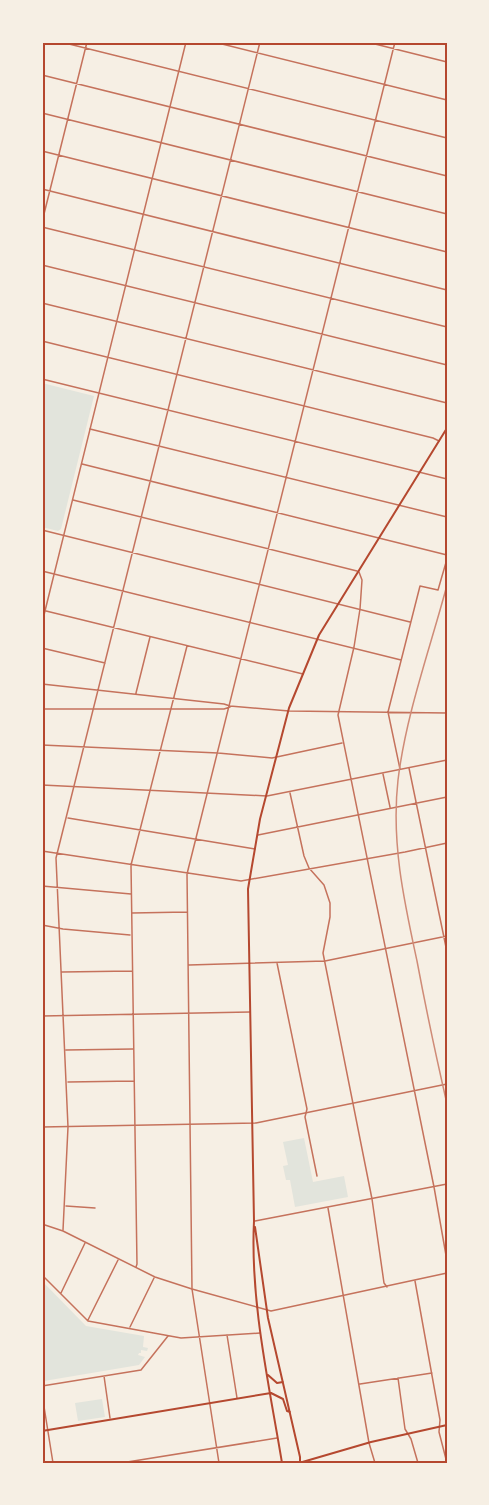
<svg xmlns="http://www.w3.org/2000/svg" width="489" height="1505" viewBox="0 0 489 1505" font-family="'Sofia Sans Condensed',sans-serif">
	<rect width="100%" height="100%" fill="#f6efe4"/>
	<path fill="#e2e4dc" d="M42 383 94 396 61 529 58 531 42 527Z
		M304 1138 313 1182 344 1176 348 1197 295 1207 290 1180H286L283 1166 288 1165 283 1142Z
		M42 1281 86 1326 144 1336 143 1347 148 1348 147 1351 141 1350V1353H139L138 1355 145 1357 139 1365 44 1381 42 1367Z
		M102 1399 105 1417 78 1421 75 1403Z"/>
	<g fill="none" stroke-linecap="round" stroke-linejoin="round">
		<path stroke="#c5725c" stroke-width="1.5" d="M61 42 447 138
			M214 42 447 100
			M367 42 447 62
			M42 75 447 176
			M42 113 447 214
			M42 151 447 252
			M42 189 447 290
			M42 222 87 42
			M42 227 447 327
			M42 265 447 365
			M42 303 447 403
			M42 379 447 479
			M90 429 447 517
			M82 464 447 555
			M73 500 357 571
			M42 530 410 622
			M42 571 401 660
			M42 610 303 674
			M42 648 105 663
			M42 684 224 704 230 706 289 711 447 713
			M136 693 150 637
			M42 709H224L230 707
			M447 710V721
			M42 745 218 753 272 758 342 743
			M409 768 447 952
			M400 769 388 712 420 586 438 590 447 559
			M383 774 390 807
			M290 793 304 856 309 868 324 885 330 903V917L323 953 372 1199 384 1283 387 1287
			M68 818 255 849
			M258 835 447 797
			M42 851 241 881 405 852 447 843
			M42 886 131 894
			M132 913 187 912
			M42 925 63 929 130 935
			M277 963 307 1109 305 1117 317 1176
			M189 965 325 961 447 936
			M62 972 132 971
			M42 1016 250 1012
			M66 1050 133 1049
			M68 1082 134 1081
			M66 1206 95 1208
			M328 1208 369 1443 375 1463
			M63 1230 68 1127 56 858 260 42
			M136 1267 137 1264 131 865 187 646
			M42 1275 88 1321 181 1338 260 1333
			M415 1281 440 1420 439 1432 447 1463
			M61 1293 85 1243
			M88 1320 118 1260
			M130 1327 154 1278
			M227 1335 237 1398
			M104 1376 110 1418
			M398 1378 405 1429 411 1439 418 1463
			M360 1384 432 1373
			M42 1386 141 1370 168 1336
			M121 1463 277 1438
			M219 1463 192 1289 187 874 395 42"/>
		<path stroke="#c5725c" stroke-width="1.5" d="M42 341 433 438 439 441
			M359 572 362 580 360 609 354 647 338 715 434 1187 447 1261
			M42 623 186 42
			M42 785 267 796 447 760
			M42 1127 256 1123 447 1084
			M255 1221 447 1184
			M42 1224 63 1231 155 1277 192 1289 271 1311 447 1273
			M42 1394 53 1463"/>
		<path stroke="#b5482f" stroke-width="2" d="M42 1431 271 1393
			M299 1463 371 1442 447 1425"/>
		<path stroke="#b5482f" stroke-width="2" d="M255 1227 268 1318 300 1457V1463
			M268 1375 277 1383 283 1382
			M271 1393 283 1399 287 1411 290 1412
			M282 1463C269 1384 250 1301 254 1221L248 889 260 819 289 708 319 635 447 428"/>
		<path stroke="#cf8b77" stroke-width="1.5" d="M447 585C430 649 406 714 398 780 391 842 404 901 417 961 426 1009 436 1056 447 1104"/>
	</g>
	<rect width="489" height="1505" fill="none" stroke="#f6efe4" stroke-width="87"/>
	<rect x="44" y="44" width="402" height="1418" fill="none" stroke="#b5482f" stroke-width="2"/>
</svg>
